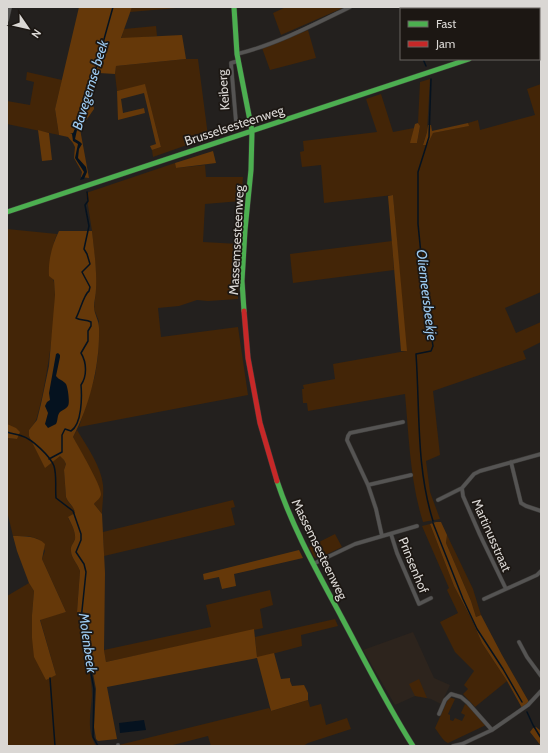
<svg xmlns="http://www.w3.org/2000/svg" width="548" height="753" viewBox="0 0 548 753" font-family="Cabin,sans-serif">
	<rect width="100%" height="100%" fill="#23201e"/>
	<path fill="#2d241d" d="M413 632 434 678 450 685 441 704 431 699 415 696 395 705 363 650Z"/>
	<path fill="#432507" d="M132 7H188L130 12Z
		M286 7H345L281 35 273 13Z
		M458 7H541V26L539 27V9H458Z
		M156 26 157 36 121 39 124 29Z
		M308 30 316 58 270 70 262 48Z
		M186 59H198L208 136 187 145 153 157 152 150 161 147 145 85 117 91 115 74 116 66Z
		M27 72 62 80 55 109 59 135 7 124V101L30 105 34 82 26 80Z
		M430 79 427 132 423 144 433 133 468 126V123L478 120 480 130 535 115 527 89 541 84V292L505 308 516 333 541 322V342L523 351 526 359 433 391 440 455 426 461 430 492 440 519 423 522C410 481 409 437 405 394L308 411 307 403H303L302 389H304L303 385 335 379 333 364 406 351 393 195 324 203 321 165 302 167 300 152 304 151 303 141 377 132 366 99 381 94 393 132 414 128 411 142 417 143 420 126 418 123 420 82Z
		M175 163 176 168 205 165 206 177H243L241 201 205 204 203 242 239 244 238 299 208 301 197 300 179 306 158 308 161 337 238 327 248 395 79 427 95 376 98 356 99 329V321L94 309 96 289V271L92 231 86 193Z
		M7 229 57 234 54 242 52 277C62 291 44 398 37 417 36 422 32 426 29 430L60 455 64 460 66 464 64 470 66 497C68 504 74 506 75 513L68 518C71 523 76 532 75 539 74 543 70 546 71 551 71 558 78 564 80 571L77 612H80C79 640 92 668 92 695 91 713 86 729 96 746H7V596L29 583 34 591 32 615V638L56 675 40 619 66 612 42 559 45 551 38 539 28 536H13L7 511V438L17 439 7 424Z
		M392 241 394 270 293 283 290 254Z
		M77 430C87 447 101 466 103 485 104 495 102 505 102 514L94 504 96 501 99 488 73 437Z
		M233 500 235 507 231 508 235 525 104 556 103 532Z
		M430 524 454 586 472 620 482 643 507 681 475 707 463 694 468 689 464 685 474 671 455 652 440 622 458 613 447 590 449 588 422 526Z
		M335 534 342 547 321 557 316 558 314 557 309 547Z
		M447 535 473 589 481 615 476 617 471 601 446 543Z
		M270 590 273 605 260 609 263 628 106 662 104 650 211 627 206 605Z
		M335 619 338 626 301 635 302 646 257 658 255 637Z
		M419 679 427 698 415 696 409 684Z
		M449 697 455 699 448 714 450 715V720L453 721 455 718 462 721 465 715 461 713 465 704 472 708 486 725 448 743C443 741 438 732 435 728Z
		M308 700 310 707 321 704 326 725 347 718 351 729 308 743 303 746H211L208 736 169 746H119V745L269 708 271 711Z"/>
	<path fill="#653809" d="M79 7H132L121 38 182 35 186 59 116 66 115 74 99 73 92 94 94 109 80 129 89 178 81 177 82 172 74 158 75 147 73 143 68 137 59 135 55 109Z
		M145 84 161 147 152 150 150 146 156 144 144 93 121 99 123 113 144 108 145 113 118 120 117 91Z
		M418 123 420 126 417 143H410L415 124Z
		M468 123 469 126 433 133 427 145H423L427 132 428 125H431L432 131Z
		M38 130 49 133 52 160 42 161Z
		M213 151 216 163 176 168 175 163Z
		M393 195 407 351H401L388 196Z
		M59 231H92C94 250 97 269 96 289 96 295 94 301 94 307 94 314 99 320 99 328 100 364 90 405 73 437 79 448 101 485 101 494 101 498 96 501 94 504L102 514 105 573 104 650 106 662 254 629 257 657 274 653 281 679 290 678V681L292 686 304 685 308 693V700L271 711 257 658 107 687 117 739 98 741 96 739 94 727 96 689 84 627V622L85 613 77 612 80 571C78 564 71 558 71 551 70 546 74 543 75 539 76 532 71 523 68 517L75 513C74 506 68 503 66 497L64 470 66 464 64 460 60 456 45 468 29 436V430L37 420 41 404 49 366 55 295 54 280 49 276C48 261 52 245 59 231Z
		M7 424 16 428 20 432 17 439 7 438Z
		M436 522H441L447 535 446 543 471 601 476 617 481 615 502 655 529 702 522 708 507 681 482 643 472 620 454 586 430 524Z
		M13 536C25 536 37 536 45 544L42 559 66 612 40 620 56 675 46 680 34 657 32 638V615L34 591 29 583 17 551Z
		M299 550 303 558 234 574 236 586 222 589 219 577 204 580 203 574Z
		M536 727 541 731V746L530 732 533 728Z"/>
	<path fill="#05121f" d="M75 129 77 130 75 139 80 142 82 144 79 149 78 158 86 167 87 172 84 179 80 180 84 172 75 158 78 144 73 141 72 134H70L73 133Z
		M58 353 60 355V357L56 376C59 380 63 380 66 384 68 388 70 403 68 406 66 409 62 410 60 412 57 415 58 421 56 424L48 428 45 424 48 413 45 406 47 402 50 400 49 393 56 354Z
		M144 720 146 730 120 733 119 723Z"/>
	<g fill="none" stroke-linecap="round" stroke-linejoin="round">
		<path stroke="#05121f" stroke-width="1.5" d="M401 7V9
			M423 59 426 66
			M431 79 429 137 418 172V224L426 304 433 346 431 351 416 354C420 410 416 467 433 521
			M75 131 84 111 113 7
			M7 432C12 434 17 434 22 436 32 439 50 456 54 466 57 476 55 488 56 498L73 511 81 534V540L76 552 84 564 86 572 81 620 94 689 93 737 98 746
			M49 459 62 452V435L65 429 71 431C82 424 82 397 81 385 87 376 87 363 81 353L88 341V331L91 326V322C86 319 81 321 76 318 80 311 84 294 89 291L90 287 82 272 90 264 87 254 84 249 89 226 85 205 88 201 87 192
			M433 523 463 599 477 629 503 669 522 702
			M50 678 55 746
			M527 712 533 725 541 738"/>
		<defs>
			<path id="street" d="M7 20 10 7
				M237 54C275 45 315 24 350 7
				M236 122 231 63 238 61
				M511 462 521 503 526 506 541 511
				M368 485 411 475
				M462 488 463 496 480 535 506 589 537 575 541 571
				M438 500 462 488 474 474 480 471 541 454
				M391 534 397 553 419 604 431 598
				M382 536 376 509 368 485 347 440 348 436 350 433 403 422
				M313 564 355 544 417 526
				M484 599 506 589
				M519 642 527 657 541 676
				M439 714 445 700 451 694 461 697 468 703 492 730
				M118 745V746
				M453 746 462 744 492 730 528 705 541 691"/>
			<path id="fast" d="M234 7 237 54 252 131 251 170 245 230 242 281 244 311
				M539 36 541 35
				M7 212 469 59
				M277 481C293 529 318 573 342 618 365 661 387 705 413 746"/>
			<path id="jam" d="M244 311 248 358 260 423 277 481"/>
		</defs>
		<use href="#street" stroke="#3c3a38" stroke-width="4.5"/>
		<use href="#fast" stroke="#3c3a38" stroke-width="6"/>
		<use href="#jam" stroke="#3c3a38" stroke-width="6"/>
		<use href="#street" stroke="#555453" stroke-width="3.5"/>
		<use href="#fast" stroke="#4caf50" stroke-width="5"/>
		<use href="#jam" stroke="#c62828" stroke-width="5"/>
	</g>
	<g text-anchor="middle" stroke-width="3.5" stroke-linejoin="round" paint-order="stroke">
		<g font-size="13" fill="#dad7d4" stroke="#1c1713">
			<text transform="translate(223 90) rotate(-94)" y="5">Keiberg</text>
			<text transform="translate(234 125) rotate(-18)" y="5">Brusselsesteenweg</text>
			<text transform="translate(236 240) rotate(-87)" y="5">Massemsesteenweg</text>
			<text transform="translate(492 535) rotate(66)" y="5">Martinusstraat</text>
			<text transform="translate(320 549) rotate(64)" y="5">Massemsesteenweg</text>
			<text transform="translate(414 565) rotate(68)" y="5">Prinsenhof</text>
		</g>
		<g font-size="14" font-style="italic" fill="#9ccaf1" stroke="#1c1713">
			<text transform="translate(90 85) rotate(-73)" y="5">Bavegemse beek</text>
			<text transform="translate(427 295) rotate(83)" y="5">Oliemeersbeekje</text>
			<text transform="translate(88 643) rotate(82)" y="5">Molenbeek</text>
		</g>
	</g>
	<rect width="548" height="753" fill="none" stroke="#dad7d4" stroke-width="16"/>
	<rect x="400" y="8" width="140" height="52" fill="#1c1713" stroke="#686460"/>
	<rect x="408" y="21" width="20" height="6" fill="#4caf50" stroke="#686460"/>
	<text x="436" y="28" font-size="12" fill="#dad7d4">Fast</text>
	<rect x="408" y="41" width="20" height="6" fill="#c62828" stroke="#686460"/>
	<text x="436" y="48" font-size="12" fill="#dad7d4">Jam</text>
	<g transform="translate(28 28) rotate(124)" stroke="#1c1713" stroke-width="3" paint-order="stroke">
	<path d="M0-3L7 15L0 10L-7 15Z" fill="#dad7d4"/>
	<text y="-6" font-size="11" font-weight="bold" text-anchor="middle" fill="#dad7d4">N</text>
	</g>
</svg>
